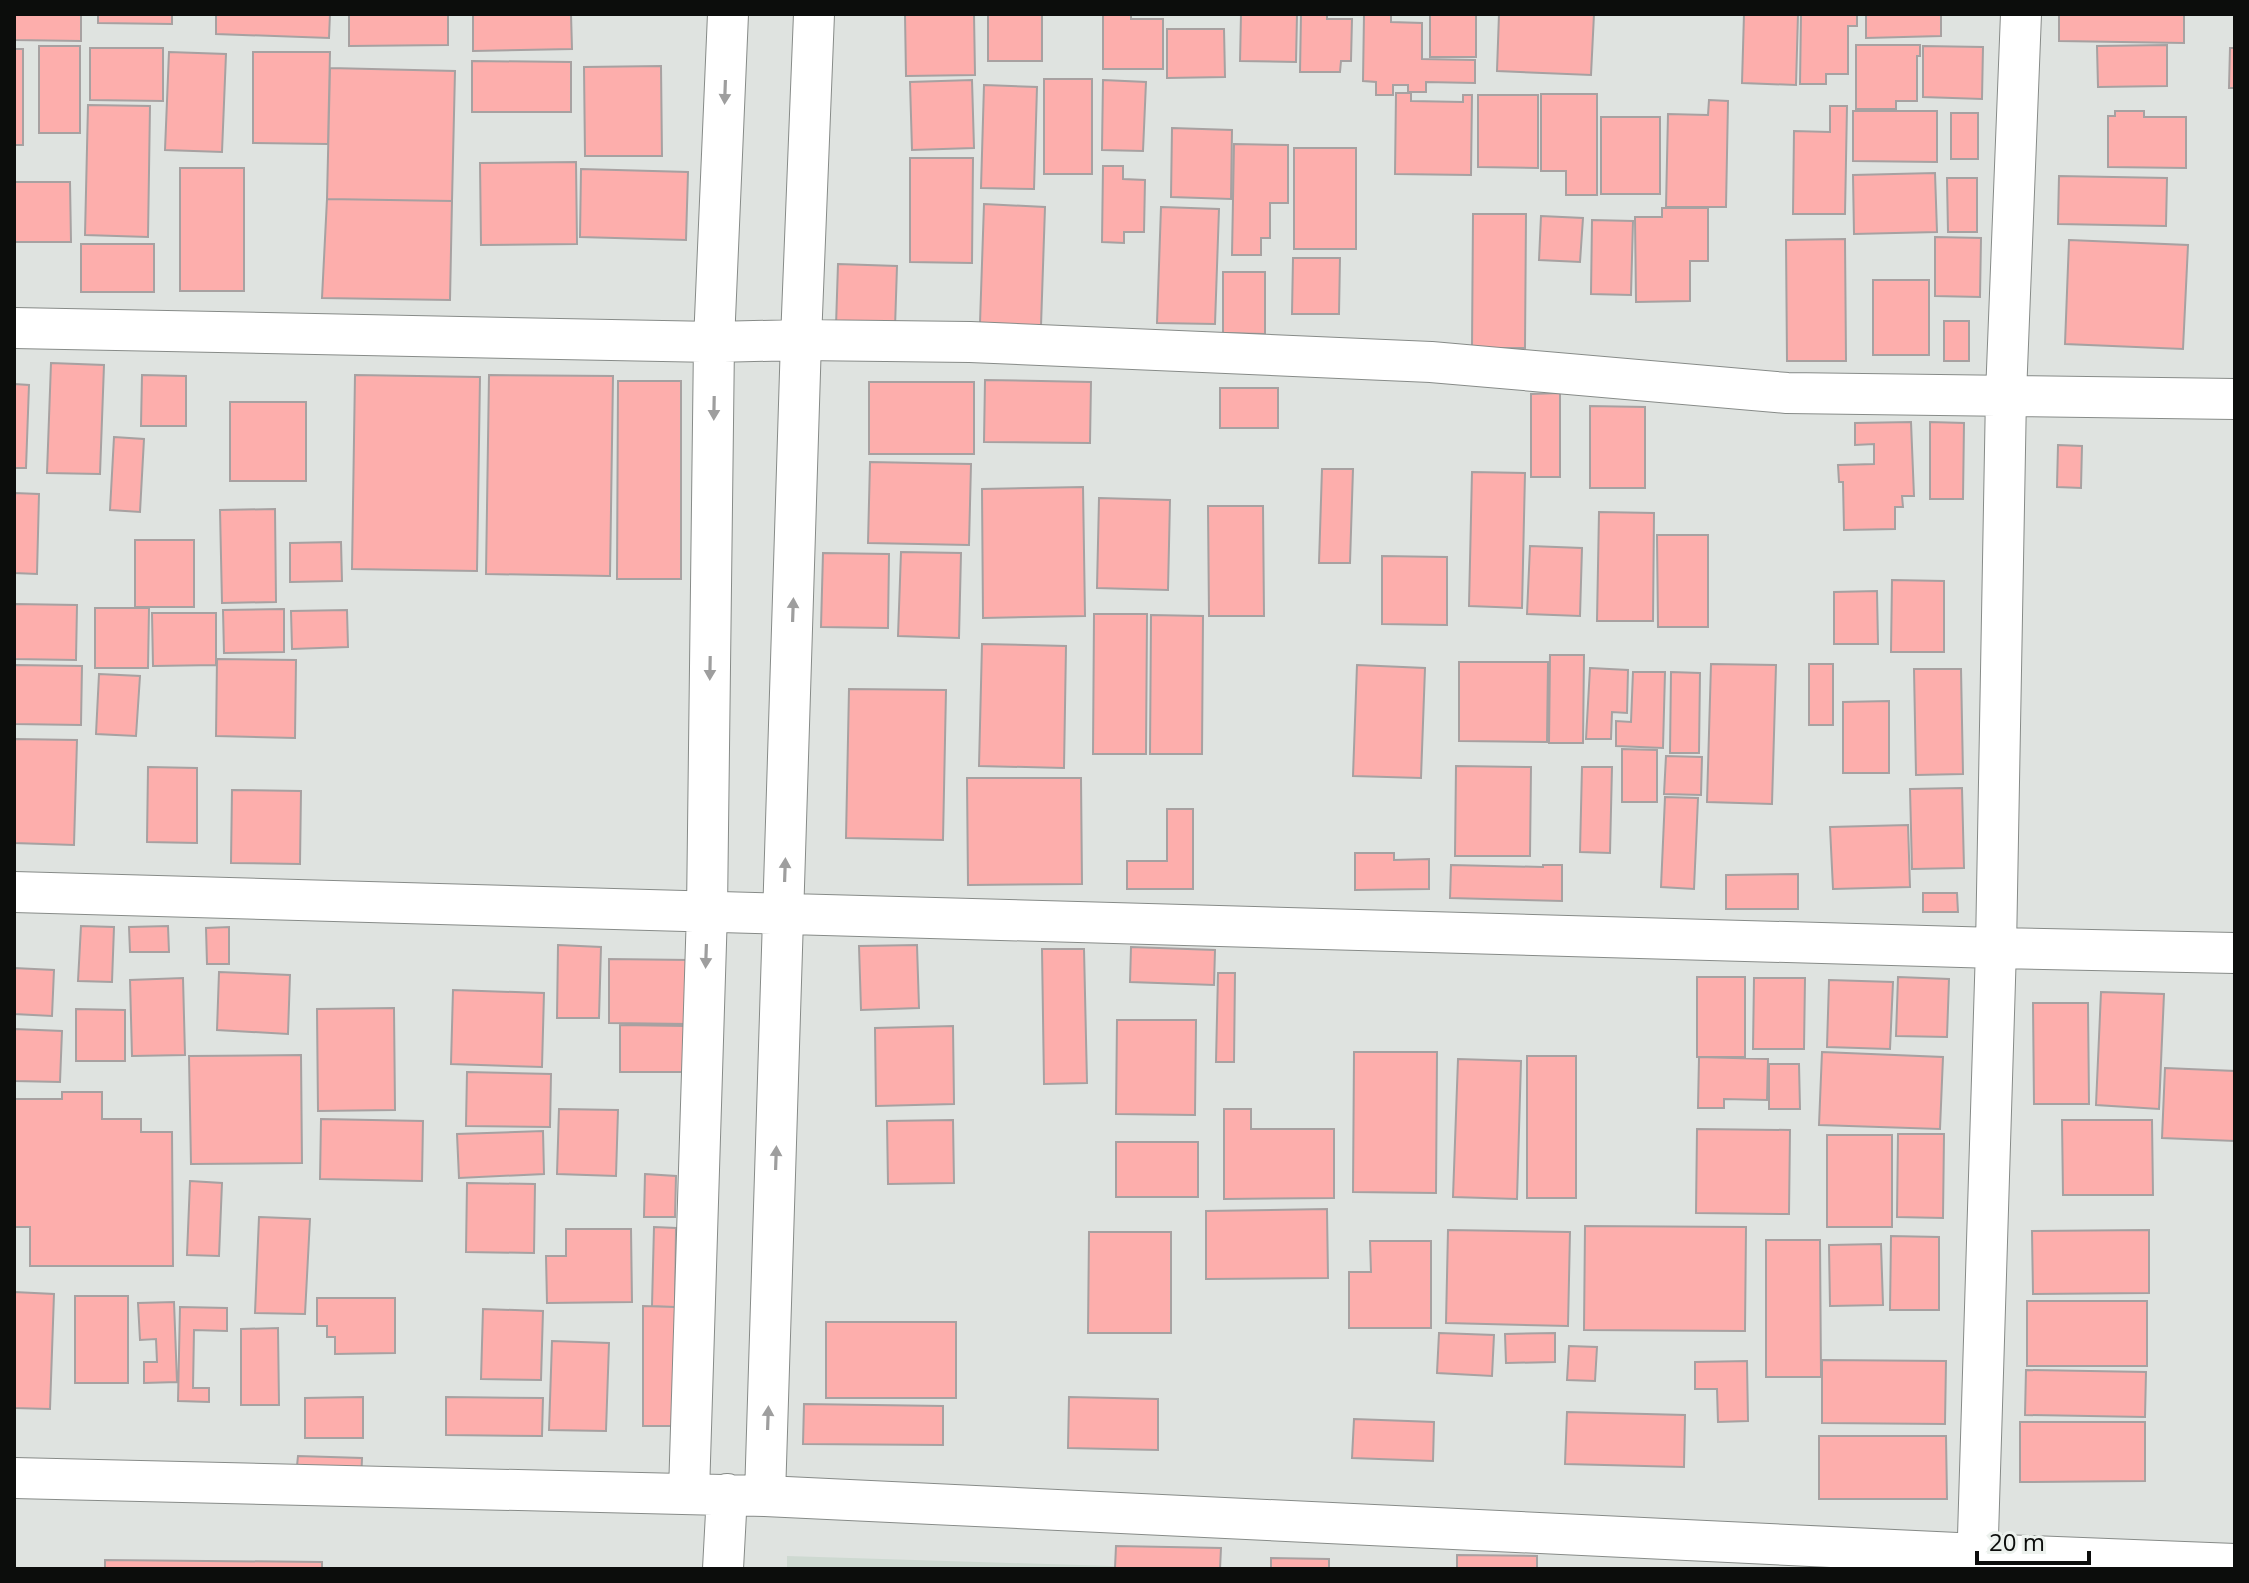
<svg xmlns="http://www.w3.org/2000/svg" width="2249" height="1583" viewBox="0 0 2249 1583" font-family="'Open Sans',sans-serif">
	<rect width="100%" height="100%" fill="#dfe3e0"/>
	<path fill="#ced9d1" d="M787 1556 1208 1569H787Z"/>
	<path fill="#fdaeac" stroke="#a7a1a1" stroke-width="2" d="M14 14H81V41L14 40Z
		M98 14H172V24L98 23Z
		M216 14H330L329 38 216 34Z
		M349 14H448V45L349 46Z
		M473 14H571L572 49 473 51Z
		M905 14H974L975 75 906 76Z
		M988 14H1042V61H988Z
		M1103 14H1131V19H1163V69H1103Z
		M1241 14H1297L1296 62 1240 61Z
		M1301 14H1327V19H1352L1351 61H1341L1340 72H1300Z
		M1430 14H1476V57H1430Z
		M1499 14H1594L1591 75 1497 71Z
		M1744 14H1798L1796 85 1742 83Z
		M1801 14H1857V26H1848V74H1826V84H1800Z
		M1866 14H1941V36L1866 38Z
		M2059 14H2184V43L2059 41Z
		M1364 15H1391V22L1422 23V59L1475 60V83L1426 82V92H1408V85H1393V95H1376V82L1363 81Z
		M1167 29H1224L1225 77 1167 78Z
		M1856 45H1920V56H1917V101H1896V109H1856Z
		M2167 45V86L2098 87 2097 46Z
		M39 46H80V133H39Z
		M1923 46 1983 47 1982 99 1923 97Z
		M90 48H163V101L90 100Z
		M2230 48H2235V108L2234 88H2229Z
		M14 49H23V145H14Z
		M169 52 226 54 222 152 165 150Z
		M253 52H330L328 144 253 143Z
		M472 61 571 62V112H472Z
		M661 66 662 156H585L584 67Z
		M330 68 455 71 452 201 327 199Z
		M1044 79H1092V174H1044Z
		M972 80 974 148 912 150 910 82Z
		M1103 80 1146 82 1143 151 1102 150Z
		M984 85 1037 87 1034 189 981 188Z
		M1396 93H1411V101L1463 102V95H1472L1471 175 1395 174Z
		M1541 94H1597V195H1566V171H1541Z
		M1478 95H1538V168L1478 167Z
		M1709 100 1728 101 1726 207H1666L1668 114 1708 115Z
		M88 105 150 106 148 237 85 235Z
		M1830 106H1847L1845 214H1793L1794 131 1830 132Z
		M1853 111H1937V162L1853 161Z
		M2115 111H2144V117H2186V168L2108 167V116H2115Z
		M1951 113H1978V159H1951Z
		M1601 117H1660V194H1601Z
		M1172 128 1232 130 1231 199 1171 197Z
		M1234 144 1288 145V203H1270V238H1261V255H1232Z
		M1294 148H1356V249H1294Z
		M910 158H973L972 263 910 262Z
		M576 162 577 244 481 245 480 163Z
		M1103 166H1123V179L1145 180 1144 232H1124V243L1102 242Z
		M180 168H244V291H180Z
		M581 169 688 172 686 240 580 237Z
		M1935 173 1937 232 1854 234 1853 175Z
		M2059 176 2167 178 2166 226 2058 224Z
		M1947 178H1977V232H1948Z
		M14 182H70L71 242H14Z
		M327 199 452 201 450 300 322 298Z
		M984 204 1045 207 1041 326 980 323Z
		M1161 207 1219 209 1215 324 1157 323Z
		M1662 208H1708V261H1690V301L1636 302 1635 217H1662Z
		M1473 214H1526L1525 348H1472Z
		M1541 216 1583 218 1580 262 1539 260Z
		M1592 220 1633 221 1631 295 1591 294Z
		M1935 237 1981 238 1980 297 1935 296Z
		M1845 239 1846 361H1787L1786 240Z
		M2069 240 2188 245 2183 349 2065 344Z
		M81 244H154V292H81Z
		M1293 258H1340L1339 314H1292Z
		M838 264 897 266 895 328 836 326Z
		M1223 272H1265V334L1223 333Z
		M1873 280H1929V355H1873Z
		M1944 321H1969V361H1944Z
		M51 363 104 365 100 474 47 473Z
		M142 375 186 376V426H141Z
		M355 375 480 377 477 571 352 569Z
		M489 375 613 376 610 576 486 574Z
		M985 380 1091 382 1090 443 984 442Z
		M618 381H681V579H617Z
		M869 382H974V454H869Z
		M14 384 29 385 26 468H14Z
		M1220 388H1278V428H1220Z
		M1560 393V477H1531V394Z
		M230 402H306V481H230Z
		M1590 406 1645 407V488H1590Z
		M1911 422 1914 496H1902L1903 507H1895V529L1844 530 1843 482H1839L1838 465 1874 464V444L1855 445V423Z
		M1930 422 1964 423 1963 499H1930Z
		M114 437 144 439 140 512 110 510Z
		M2058 445 2082 446 2081 488 2057 487Z
		M870 462 971 464 969 545 868 543Z
		M1322 469H1353L1350 563H1319Z
		M1472 472 1525 473 1522 608 1469 606Z
		M1083 487 1085 616 983 618 982 489Z
		M14 493 39 494 37 574 14 573Z
		M1099 498 1170 500 1168 590 1097 588Z
		M1208 506H1263L1264 616H1209Z
		M275 509 276 602 222 603 220 510Z
		M1599 512 1654 513 1653 621H1597Z
		M1657 535H1708V627H1658Z
		M135 540H194V607H135Z
		M341 542 342 581 290 582V543Z
		M1530 546 1582 548 1580 616 1527 614Z
		M901 552 961 553 959 638 898 636Z
		M823 553 889 554 888 628 821 627Z
		M1382 556 1447 557V625L1382 624Z
		M1892 580 1944 581V652H1891Z
		M1877 591 1878 644H1834V592Z
		M14 604 77 605 76 660 14 659Z
		M95 608H149L148 668H95Z
		M284 609V652L224 653 223 610Z
		M347 610 348 647 292 649 291 611Z
		M152 613H216V665L153 666Z
		M1094 614H1147L1146 754H1093Z
		M1151 615 1203 616 1202 754H1150Z
		M982 644 1066 646 1064 768 979 766Z
		M1550 655H1584L1583 743H1549Z
		M217 659 296 660 295 738 216 736Z
		M1459 662H1548L1547 742 1459 741Z
		M1711 664 1776 665 1772 804 1707 802Z
		M1809 664H1833V725H1809Z
		M14 665 82 666 81 725 14 724Z
		M1357 665 1425 668 1421 778 1353 776Z
		M1590 668 1628 670 1627 713 1612 712 1611 739H1586Z
		M1914 669H1961L1963 774 1916 775Z
		M1633 672H1665L1663 748 1616 746V721L1631 722Z
		M1671 672 1700 673 1699 753H1670Z
		M99 674 140 676 136 736 96 734Z
		M849 689 946 690 943 840 846 838Z
		M1889 701V773H1843V702Z
		M14 739 77 740 74 845 14 843Z
		M1622 749 1657 750V802H1622Z
		M1666 756 1702 757 1701 795 1664 794Z
		M1456 766 1531 767 1530 856H1455Z
		M148 767 197 768V843L147 842Z
		M1582 767H1612L1610 853 1580 852Z
		M967 778H1081L1082 884 968 885Z
		M1962 788 1964 868 1912 869 1910 789Z
		M232 790 301 791 300 864 231 863Z
		M1665 797 1698 798 1694 889 1661 887Z
		M1167 809H1193V889H1127V861H1167Z
		M1908 825 1910 887 1833 889 1830 827Z
		M1355 853H1394V860L1429 859V889L1355 890Z
		M1451 865 1543 867V865H1562V901L1450 898Z
		M1798 874V909H1726V875Z
		M1923 893H1957L1958 912H1923Z
		M81 926 114 927 112 982 78 981Z
		M168 926 169 952H130L129 927Z
		M229 927V964H207L206 928Z
		M558 945 601 947 599 1018H557Z
		M917 945 919 1008 861 1010 859 946Z
		M1131 947 1215 950 1214 985 1130 982Z
		M1042 949H1084L1087 1083 1044 1084Z
		M609 959 690 960 689 1024 609 1023Z
		M14 968 54 970 52 1016 14 1014Z
		M219 972 290 975 288 1034 217 1030Z
		M1218 973H1235L1234 1062H1216Z
		M1697 977H1745V1057H1697Z
		M1898 977 1949 979 1947 1037 1896 1036Z
		M183 978 185 1055 132 1056 130 980Z
		M1754 978H1805L1804 1049H1753Z
		M1829 980 1893 982 1890 1049 1827 1047Z
		M453 990 544 993 542 1067 451 1064Z
		M2101 992 2164 994 2159 1109 2096 1105Z
		M2033 1003H2088L2089 1104H2034Z
		M394 1008 395 1110 318 1111 317 1009Z
		M76 1009 125 1010V1061H76Z
		M1117 1020H1196L1195 1115 1116 1114Z
		M620 1025 686 1026 685 1072H620Z
		M953 1026 954 1104 876 1106 875 1028Z
		M14 1029 62 1031 60 1082 14 1081Z
		M1354 1052H1437L1436 1193 1353 1192Z
		M1822 1052 1943 1057 1940 1129 1819 1125Z
		M301 1055 302 1163 191 1164 189 1056Z
		M1527 1056H1576V1198H1527Z
		M1699 1057 1768 1059 1767 1100 1724 1099V1108H1698Z
		M1458 1059 1521 1061 1517 1199 1453 1197Z
		M1769 1064H1799L1800 1109H1769Z
		M2165 1068 2235 1071V1141L2162 1138Z
		M467 1072 551 1074 550 1127 466 1126Z
		M62 1092H102V1119H141V1132H172L173 1266H30V1227H14V1099H62Z
		M559 1109 618 1110 616 1176 557 1174Z
		M1224 1109H1251V1129H1334V1198L1224 1199Z
		M321 1119 423 1121 422 1181 320 1179Z
		M953 1120 954 1183 888 1184 887 1121Z
		M2062 1120H2152L2153 1195H2063Z
		M1697 1129 1790 1130 1789 1214 1696 1213Z
		M543 1131 544 1174 459 1178 457 1134Z
		M1898 1134H1944L1943 1218 1897 1217Z
		M1827 1135H1892V1227H1827Z
		M1116 1142H1198V1197H1116Z
		M645 1174 676 1176 675 1217H644Z
		M190 1181 222 1183 219 1256 187 1255Z
		M467 1183 535 1184 534 1253 466 1252Z
		M1327 1209 1328 1278 1206 1279V1211Z
		M259 1217 310 1219 305 1314 255 1313Z
		M1585 1226 1746 1227 1745 1331 1584 1330Z
		M654 1227 676 1228 675 1307 652 1306Z
		M566 1229H631L632 1302 547 1303 546 1256H566Z
		M1448 1230 1570 1232 1568 1326 1446 1323Z
		M2149 1230V1293L2033 1294 2032 1231Z
		M1089 1232H1171V1333H1088Z
		M1891 1236 1939 1237V1310H1890Z
		M1766 1240H1820L1821 1377H1766Z
		M1370 1241H1431V1328H1349V1272H1371Z
		M1881 1244 1883 1305 1830 1306 1829 1245Z
		M14 1292 54 1294 50 1409 14 1408Z
		M75 1296H128V1383H75Z
		M317 1298H395V1353L335 1354V1337H327V1326H317Z
		M2027 1301H2147V1366H2027Z
		M174 1302 177 1382 144 1383V1362H157L156 1339 140 1340 138 1303Z
		M643 1306 675 1307 674 1426H643Z
		M180 1307 227 1308V1331L194 1330 193 1388H209V1402L178 1401Z
		M483 1309 543 1311 541 1380 481 1379Z
		M826 1322H956V1398H826Z
		M278 1328 279 1405H241V1329Z
		M1439 1333 1494 1335 1492 1376 1437 1373Z
		M1555 1333V1362L1506 1363 1505 1334Z
		M552 1341 609 1343 606 1431 549 1430Z
		M1569 1346 1597 1347 1595 1381 1567 1380Z
		M1822 1360 1946 1361 1945 1424 1822 1423Z
		M1747 1361 1748 1421 1718 1422 1717 1389H1695V1362Z
		M2026 1370 2146 1372 2145 1417 2025 1415Z
		M363 1397V1438H305V1398Z
		M446 1397 543 1398 542 1436 446 1435Z
		M1069 1397 1158 1399V1450L1068 1448Z
		M804 1404 943 1406V1445L803 1444Z
		M1567 1412 1685 1415 1684 1467 1565 1464Z
		M1354 1419 1434 1422 1433 1461 1352 1458Z
		M2020 1422H2145V1481L2020 1482Z
		M1819 1436H1946L1947 1499H1819Z
		M298 1456 362 1458 361 1484 297 1466Z
		M1116 1546 1221 1548 1220 1569 1115 1568Z
		M1457 1555 1537 1556V1569H1457Z
		M1271 1558 1329 1559V1569H1271Z
		M105 1560 322 1562V1569H105Z"/>
	<g fill="none" stroke-linecap="round" stroke-linejoin="round">
		<defs>
			<path id="street" d="M14 328 714 342 801 340 970 342 1431 362 1787 393 2235 399
				M14 892 1996 948 2235 953
				M14 1478 765 1496 1978 1554 2235 1564
				M689 1493 707 911 714 342 728 14
				M765 1496 801 340 814 14
				M723 1569 727 1494
				M1977 1569 1996 948 2006 395 2021 14"/>
		</defs>
		<use href="#street" stroke="#878b88" stroke-width="42"/>
		<use href="#street" stroke="#fff" stroke-width="40"/>
	</g>
	<defs><path id="oneway-solid" d="M-6-.8H1V-3.2L6.5 0L1 3.2V.8H-6Z" transform="scale(2)"/></defs>
	<g fill="#9e9e9e">
		<use href="#oneway-solid" transform="translate(725 92) rotate(92)"/>
		<use href="#oneway-solid" transform="translate(714 408) rotate(91)"/>
		<use href="#oneway-solid" transform="translate(793 610) rotate(-88)"/>
		<use href="#oneway-solid" transform="translate(710 668) rotate(91)"/>
		<use href="#oneway-solid" transform="translate(785 870) rotate(-88)"/>
		<use href="#oneway-solid" transform="translate(706 956) rotate(92)"/>
		<use href="#oneway-solid" transform="translate(776 1158) rotate(-88)"/>
		<use href="#oneway-solid" transform="translate(768 1418) rotate(-88)"/>
	</g>
	<rect width="2249" height="1583" fill="none" stroke="#0c0d0c" stroke-width="32"/>
	<path d="M1977 1551v12h112v-12" fill="none" stroke="#0c0d0c" stroke-width="4"/>
	<text x="1989" y="1551" font-size="24" fill="#0c0d0c" stroke="#ecf1ed" stroke-width="6" paint-order="stroke">20 m</text>
</svg>
